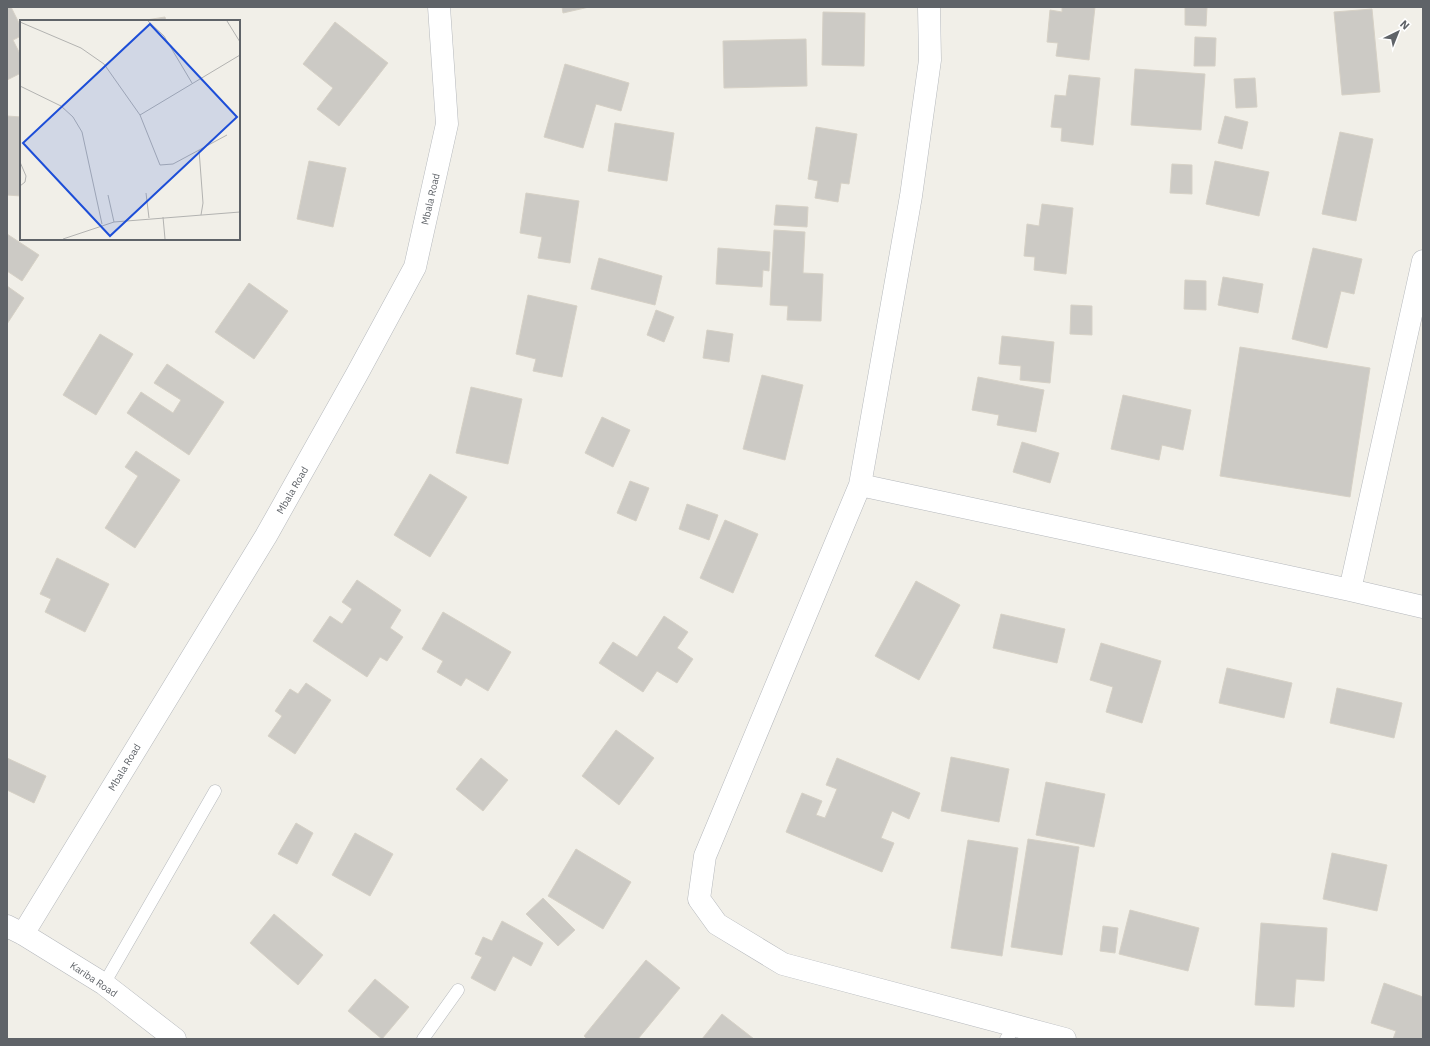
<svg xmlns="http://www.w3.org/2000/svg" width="1430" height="1046" viewBox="0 0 1430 1046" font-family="'IBM Plex Sans',sans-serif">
	<rect width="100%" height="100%" fill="#f1efe8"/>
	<path fill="#cccac5" stroke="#d6d1c6" d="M7 7H11L21 27V36L13 40 21 56V73L7 80Z
		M562 7H589L563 13Z
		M1062 7H1095L1089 60 1056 56 1058 43 1047 42 1050 10 1062 12Z
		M1185 7H1207L1206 26 1185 25Z
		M1372 9 1380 92 1342 95 1334 12Z
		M823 12 865 13 864 66 822 65Z
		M165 17 166 21H140Z
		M335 22 388 63 339 126 317 109 333 88 303 64Z
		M1195 37 1216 38 1215 66H1194Z
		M806 39 807 86 724 88 723 41Z
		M565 64 629 83 621 111 596 104 583 148 544 137Z
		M1135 69 1205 74 1201 130 1131 125Z
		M1069 75 1100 78 1093 145 1061 141 1062 128 1051 127 1055 95 1066 96Z
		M1255 78 1257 107 1236 108 1234 79Z
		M7 116 21 117V196L7 195Z
		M1225 116 1248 122 1242 149 1218 143Z
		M615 123 674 133 667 181 608 171Z
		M816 127 857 134 849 184 841 183 838 202 815 198 818 181 808 179Z
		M1340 132 1373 139 1356 221 1322 214Z
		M309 161 346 168 333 227 297 219Z
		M1215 161 1269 172 1259 216 1206 204Z
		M1172 164 1192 165V194L1170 193Z
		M526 193 579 201 570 263 538 258 542 237 520 233Z
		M1042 204 1073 208 1066 274 1034 270 1035 257 1024 256 1027 224 1039 226Z
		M776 205 808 207 807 227 774 225Z
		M774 230 805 232 803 273 823 274 821 321 787 320 788 306 770 305Z
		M7 234 39 255 22 281 7 271Z
		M718 248 770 252 769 271 763 270 762 287 716 284Z
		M1313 248 1362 259 1354 294 1341 291 1327 348 1292 339Z
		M599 258 662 276 655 305 591 289Z
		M1223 277 1263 284 1258 313 1218 305Z
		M1185 280 1206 281V310L1184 309Z
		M249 283 288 311 254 359 215 332Z
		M7 286 24 298 7 324Z
		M528 295 577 306 562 377 533 371 536 359 516 354Z
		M1071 305 1092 306V335L1070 334Z
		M656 310 674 317 664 342 647 335Z
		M707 330 733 334 729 362 703 358Z
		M100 334 133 354 96 415 63 395Z
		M1002 336 1054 342 1050 383 1020 380 1021 366 999 364Z
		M1240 347 1370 368 1350 497 1220 476Z
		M167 364 224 402 189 455 127 413 141 392 173 413 181 400 154 383Z
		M762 375 803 385 785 460 743 449Z
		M978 377 1044 390 1036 432 997 425 999 415 972 410Z
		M471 387 522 399 508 464 456 453Z
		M1123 395 1191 410 1183 450 1162 445 1159 460 1111 449Z
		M602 417 630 430 613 467 585 453Z
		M1022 442 1059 453 1050 483 1013 472Z
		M136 451 180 480 135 548 105 528 138 476 125 467Z
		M430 474 467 497 430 557 394 535Z
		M630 481 649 488 636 521 617 513Z
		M687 504 718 515 709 540 679 529Z
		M725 520 758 534 733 593 700 578Z
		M57 558 109 584 85 632 45 612 51 599 40 594Z
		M357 580 401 610 390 628 403 637 387 661 380 657 367 677 313 641 330 616 342 624 352 609 342 602Z
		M916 581 960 605 919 680 875 656Z
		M443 612 511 652 488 691 466 678 461 686 437 672 443 661 422 649Z
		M1001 614 1065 629 1057 663 993 648Z
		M664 616 688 632 677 648 693 659 677 683 657 671 643 692 599 663 613 642 637 657Z
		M1101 643 1161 661 1142 723 1106 712 1113 687 1090 680Z
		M1227 668 1292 683 1284 718 1219 703Z
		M306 683 331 700 295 754 268 736 282 716 275 711 290 689 298 694Z
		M1337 688 1402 703 1394 738 1330 723Z
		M616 730 654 758 619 805 582 776Z
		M951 757 1009 769 999 822 941 811Z
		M7 758 46 776 34 803 7 790Z
		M481 758 508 780 483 811 456 789Z
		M837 758 920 793 909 819 892 811 881 838 894 843 882 872 786 832 802 793 822 801 816 815 825 818 837 789 826 785Z
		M1046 782 1105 794 1094 847 1036 835Z
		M296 823 313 833 297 864 278 854Z
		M355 833 393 854 370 896 332 875Z
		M1028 839 1079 847 1062 955 1011 947Z
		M968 840 1018 848 1002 956 951 948Z
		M576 849 631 882 603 929 548 896Z
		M1332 853 1387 865 1377 911 1323 899Z
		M543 898 575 930 558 946 526 914Z
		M1130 910 1199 928 1188 971 1119 954Z
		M274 914 323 955 298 985 250 943Z
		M502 921 543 943 531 966 513 956 495 991 471 978 482 957 475 954 483 937 492 941Z
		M1261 923 1327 928 1324 981 1296 979 1294 1007 1255 1005Z
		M1103 926 1118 928 1115 953 1100 951Z
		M646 960 680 988 638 1039H587L584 1036Z
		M375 979 409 1007 382 1039 348 1011Z
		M1384 983 1423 997V1039H1393L1396 1031 1371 1023Z
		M722 1014 754 1039H702Z"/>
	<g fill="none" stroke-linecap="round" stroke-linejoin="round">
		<defs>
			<path id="service" d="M104 984 215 791
				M423 1039 458 990
				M1006 1039 1017 1026"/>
			<path id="minor" d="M929 7 930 60 911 196 860 485 705 856 699 899 717 924 783 964 1065 1039
				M860 485 1350 590 1423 607
				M1350 590 1423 261
				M7 926 23 934 104 984 175 1039
				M23 934 266 536 357 374 415 267 447 124 439 7"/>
		</defs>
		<use href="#service" stroke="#b5b8bc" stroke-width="13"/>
		<use href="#minor" stroke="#b5b8bc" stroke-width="23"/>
		<use href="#service" stroke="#fff" stroke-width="12"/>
		<use href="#minor" stroke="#fff" stroke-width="22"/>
	</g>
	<g text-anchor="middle" stroke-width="3" stroke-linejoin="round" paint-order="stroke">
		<g font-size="10" fill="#5f6368" stroke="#fff">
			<text transform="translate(430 199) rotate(-77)" y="4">Mbala Road</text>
			<text transform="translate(292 490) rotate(-60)" y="4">Mbala Road</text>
			<text transform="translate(124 767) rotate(-59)" y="4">Mbala Road</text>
			<text transform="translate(94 979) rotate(34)" y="4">Kariba Road</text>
		</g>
	</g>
	<g transform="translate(20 20)">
		<rect width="220" height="220" fill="#f1efe8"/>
		<path fill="none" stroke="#b3b3b1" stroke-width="1" d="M128 1 144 16 172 63M207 1 220 22M0 2 61 28 84 44 120 95 140 145 153 144 207 115M0 66 41 86 53 97 62 112 82 204M120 95 220 35M179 130 183 183 181 195M0 142 6 156 5 162 0 166M126 173 129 198M88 175 94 202M143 197 145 219M43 219 94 202 220 192"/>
		<path fill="#1d4ed8" fill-opacity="0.15" stroke="#1d4ed8" stroke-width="2" d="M130 4 217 97 90 216 3 123Z"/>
		<rect width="220" height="220" fill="none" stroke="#5f6368" stroke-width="2"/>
	</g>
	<rect width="1430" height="1046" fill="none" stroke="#5f6368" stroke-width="16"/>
	<g transform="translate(1398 32) rotate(43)" stroke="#ffffff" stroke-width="3" paint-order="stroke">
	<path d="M0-3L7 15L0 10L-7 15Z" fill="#5f6368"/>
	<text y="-6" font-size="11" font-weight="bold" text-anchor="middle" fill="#5f6368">N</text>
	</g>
</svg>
